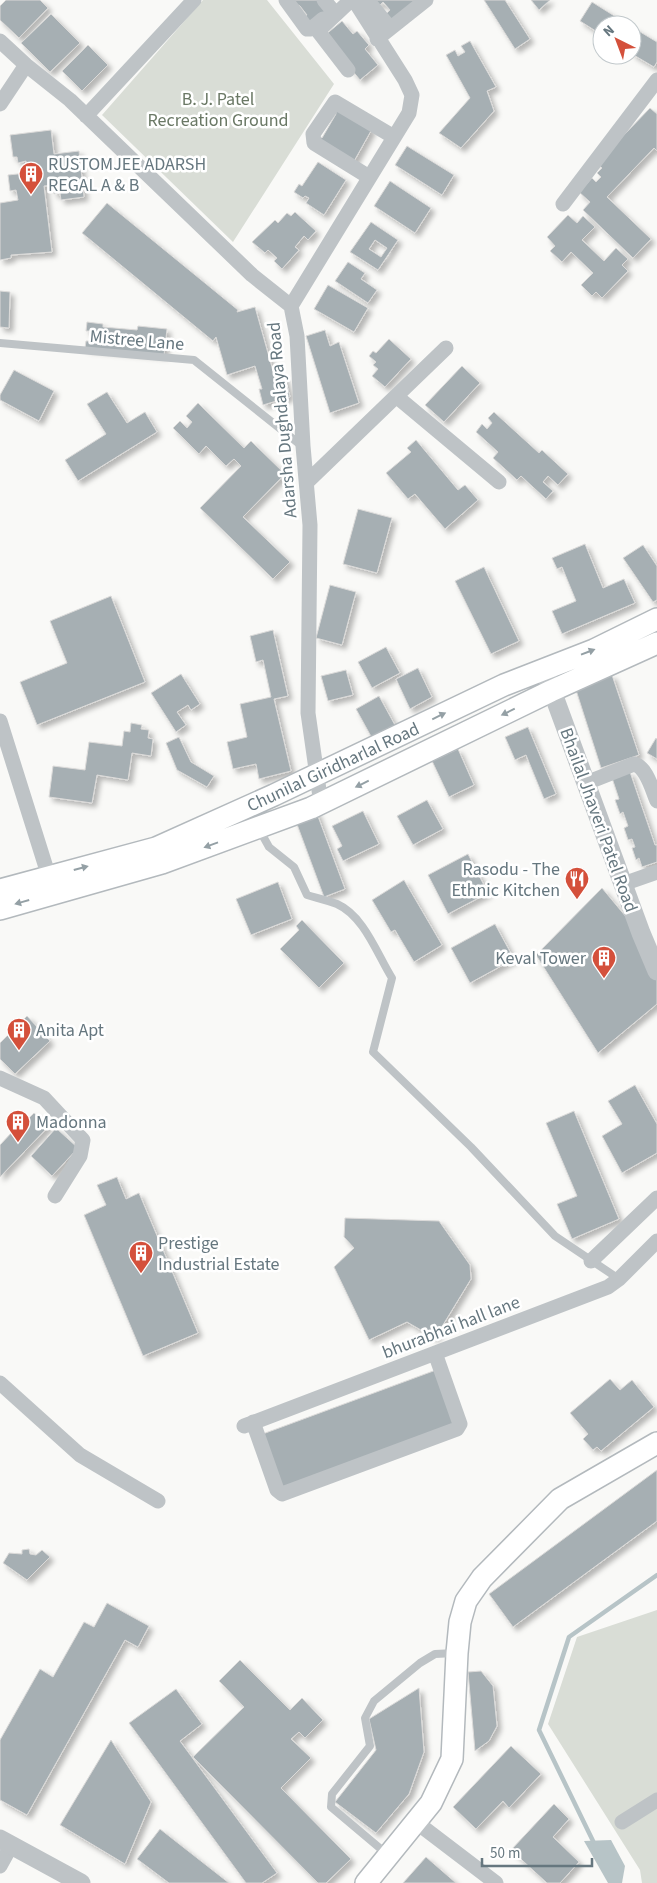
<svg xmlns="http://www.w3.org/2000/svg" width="657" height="1883" viewBox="0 0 657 1883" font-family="'Source Sans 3',sans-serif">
	<defs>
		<filter id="shadow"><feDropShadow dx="4" dy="4" stdDeviation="2.5" flood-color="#0004"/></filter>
	</defs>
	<rect width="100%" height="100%" fill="#f9f9f7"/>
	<path fill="#d9ddd6" d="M203 0H267L334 84 233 242 102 115Z
		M657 1610V1883H642L640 1870 548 1724 577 1637Z"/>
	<path fill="#b7c4c7" d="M611 1840 625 1866 622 1883H608L584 1841Z"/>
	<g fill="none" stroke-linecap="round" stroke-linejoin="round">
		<path stroke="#b7c4c7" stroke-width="4.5" d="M593 1841 539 1730 569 1637 657 1575"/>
	</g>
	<path fill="#a6afb3" stroke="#dbdad9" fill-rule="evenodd" filter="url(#shadow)" d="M6 0H40L48 8 19 38 0 20V6Z
		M288 0H320L329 11 309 27 302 18 307 15 300 6Z
		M374 0H416L391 21 386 14 390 10 383 2 379 6Z
		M484 0H505L530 39 515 49Z
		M531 0H550L539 10Z
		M592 2 629 25H602V35L580 21Z
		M51 14 80 43 50 72 21 43Z
		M342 21 353 34 357 31 369 45 365 49 378 65 360 80 324 36Z
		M632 27 657 42V62L654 67 632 54Z
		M470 41 496 87 487 91 494 111 461 148 439 133 470 98 446 55 455 50 458 56 465 52 461 46Z
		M88 45 108 65 82 91 62 71Z
		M335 108 372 129 353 163 315 141 318 136 322 138 336 114Z
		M650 108 657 114V151L654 148 607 197 651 239 633 258 583 210 590 202 579 192 592 178 596 182 601 177 597 173 602 168 597 163Z
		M51 130 54 154 79 151 84 197 61 200 60 193 54 194 53 185 44 186 52 252 11 255V258L0 260V203L18 200 16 190 10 191 8 175 27 173 26 161 18 163 17 157H13L10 135Z
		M407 146 454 175 442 195 395 165Z
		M318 162 346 180 324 215 306 203 309 198 305 196 303 198 294 192 299 184 302 186Z
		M390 181 431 208 415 233 374 206Z
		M107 203 238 310 237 312 255 307 275 378 284 376 290 397 263 405 259 389H262L255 366 227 375 216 337 213 341 82 233Z
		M295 212 316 231 308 240 304 236 295 247 299 250 282 269 274 261 277 258 268 250 265 253 252 242 275 220 278 223 287 213 291 216Z
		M568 215 577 223 583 216 595 227 582 240 604 261 616 248 628 259 622 265 628 271 602 298 596 292 592 296 581 285 593 273 571 252 562 262 550 251 555 246 547 237Z
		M371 222 398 240 378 270 350 252ZM375 240 387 248 381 257 369 249Z
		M348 262 365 273 361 279 377 290 368 303 335 281Z
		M328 285 368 308 354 332 314 309Z
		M0 291 10 292 9 328 0 327Z
		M87 322 103 324V327L137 330 138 326 167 329 164 355 85 348 86 341H91L92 331H86Z
		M325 330 330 346 339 342 359 403 330 413 306 336Z
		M389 339 411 359 385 387 372 376 378 369 373 365 376 362 369 356 373 351 376 353Z
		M462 366 480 383 444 422 425 405Z
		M14 370 54 391 39 421 0 400V395Z
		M107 392 127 423 145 412 157 432 78 481 65 460 106 434 87 404Z
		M198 403 244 448 251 441 285 474 243 517 290 562 273 579 200 508 241 466 234 459 226 466 206 446 199 454 173 428 180 421 187 428 192 422 186 416Z
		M494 412 539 453 542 450 568 474 558 485 548 476 543 482 553 491 546 499 521 476 517 480 493 458 498 452 476 432 482 424 487 429 492 423 488 418Z
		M416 440 458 490 465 485 478 500 445 529 415 494 408 499 386 473 411 452 407 448Z
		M358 509 392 518 377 573 343 564Z
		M585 544 603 588 624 579 635 603 562 634 552 611 576 601 562 567 557 569 552 558Z
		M643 545 657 566V600L653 602 623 558Z
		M484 567 519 641 491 654 455 581Z
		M330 585 356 592 342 645 316 638Z
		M111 596 145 682 37 725 20 682 67 663 50 621Z
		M273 630 288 696 274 699 291 771 259 779 256 764 233 769 227 742 247 737 240 704 271 697 263 660 256 662 250 636Z
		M386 647 400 673 372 688 358 662Z
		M418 668 432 697 410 709 396 679Z
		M346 670 353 695 328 701 321 676Z
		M181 674 200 704 191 710 188 705 177 712 186 725 176 732 151 693Z
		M612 675 639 755 601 768 575 687Z
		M379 696 396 727 373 740 356 709Z
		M131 723 142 725 141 729 149 730 148 738 153 739 151 756 132 753 128 780 97 775 92 803 49 797 53 766 85 770 89 742 122 746 124 731 130 732Z
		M528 727 556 794 544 799 526 755 515 760 505 737Z
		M179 737 191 762 214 776 207 787 177 770 166 743Z
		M656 738 657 739V759L647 753Z
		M458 749 474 785 449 797 432 761Z
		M630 772 655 845H657V862L642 867 639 858 636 860 632 848 635 847 632 839 628 840 624 828 628 826 623 812 620 814 615 800 619 799 612 778Z
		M427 800 443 829 413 845 397 816Z
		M316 811 345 889 324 897 295 819Z
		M363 811 379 844 343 861 337 849 342 846 332 826Z
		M468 854 488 893 448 914 428 875Z
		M404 880 442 945 414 962 395 930 391 932 372 900Z
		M278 882 292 919 251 935 236 899Z
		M602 888 657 954V1004L598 1053 536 955Z
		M302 920 344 963 319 988 280 949 299 930 296 926Z
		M495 924 514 959 470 983 451 948Z
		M27 1016 50 1041 15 1074 0 1059V1043Z
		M635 1085 657 1124V1153L622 1173 602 1136 622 1124 608 1101Z
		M574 1111 619 1219 572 1239 557 1204 577 1196 546 1123Z
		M34 1113 49 1126 0 1177V1145L25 1118 27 1120Z
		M56 1128 78 1148 52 1176 31 1156Z
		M117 1177 126 1199 139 1193 198 1333 143 1356 84 1215 106 1205 97 1185Z
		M345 1218 439 1221 470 1265 471 1279 435 1338 407 1322 369 1340 334 1267 354 1248 344 1237Z
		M436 1370 456 1425 280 1490 260 1435Z
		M610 1379 620 1390 632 1380 654 1407 601 1451 597 1447 593 1450 583 1439 588 1434 570 1413Z
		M657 1470V1521L513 1627 489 1594Z
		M29 1549 30 1554 36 1555 42 1550 50 1557 27 1580 3 1563 9 1553 22 1554V1550Z
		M107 1603 149 1626 138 1647 125 1640 27 1815 0 1800V1740L40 1669 53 1677 84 1622 94 1627Z
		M240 1660 290 1710 302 1698 323 1720 305 1738 299 1732 291 1739 311 1758 281 1788 351 1859 326 1883H318L193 1757 244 1707 219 1681Z
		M481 1671 493 1686 497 1726 489 1741 475 1751 468 1672Z
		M419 1688 424 1752 409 1794 376 1833 335 1802 376 1750 369 1719Z
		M176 1689 202 1724 180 1741 277 1873 262 1883H246L129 1723Z
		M111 1740 151 1802 125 1864 60 1825Z
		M511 1746 541 1774 509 1808 503 1801 476 1829 453 1807Z
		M554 1804 569 1819 553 1837 579 1862 560 1883H547L511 1850Z
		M160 1829 229 1883H169L137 1859Z
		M426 1857 456 1883H403Z"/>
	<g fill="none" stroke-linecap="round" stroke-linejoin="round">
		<defs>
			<path id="secondary" d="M0 890 156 848 274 795 504 685 594 650 657 619
				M0 909 162 863 311 808 551 691 657 643
				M366 1883 431 1803 452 1759 457 1653 460 1622 466 1601 482 1578 560 1499 657 1443"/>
		</defs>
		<use href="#secondary" stroke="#b3b9bd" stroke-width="24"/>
		<path stroke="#bec3c6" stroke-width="8" d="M0 343 194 360 302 446
			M259 829 269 847 294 867 307 895C317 898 327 900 337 904 364 916 377 954 392 978L373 1052 471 1147 555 1236 619 1279
			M388 1855 331 1807 332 1794 370 1746 365 1718 374 1701 420 1663 435 1654 455 1653"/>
		<path stroke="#bec3c6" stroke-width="15" d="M286 0 307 29H311L323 19
			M324 0 333 11
			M367 0 390 28
			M377 39 426 0
			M0 41 26 65 70 100 252 275 291 306 297 336 303 446 310 525 308 713 321 804
			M348 70 318 31 351 0
			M0 104 26 65
			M86 116 194 0
			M369 177 314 143 313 134 335 102 394 137
			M563 204 657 80
			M291 306 409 113 412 95 405 80 354 0
			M396 396 499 482
			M307 482 446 348
			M0 721 49 877
			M586 783 634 764C647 767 652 790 657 801
			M623 884 657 872
			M0 1078 44 1098 83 1140 80 1156 55 1196
			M591 1261 657 1198
			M0 1383 80 1455 158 1501
			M253 1422 277 1490 282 1494 457 1429 460 1424 435 1353
			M244 1426 608 1287 619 1279 657 1241
			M416 1822 496 1883
			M622 1822 657 1800
			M0 1866 11 1846"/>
		<path stroke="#bec3c6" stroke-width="19" d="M544 669 641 933 657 971
			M0 1839 81 1883"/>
		<use href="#secondary" stroke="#fff" stroke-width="21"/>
	</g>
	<defs><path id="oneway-solid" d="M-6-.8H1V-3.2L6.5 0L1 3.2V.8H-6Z" transform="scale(1.25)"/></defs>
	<g fill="#94a0a5">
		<use href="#oneway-solid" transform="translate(588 652) rotate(-21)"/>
		<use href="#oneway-solid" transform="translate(508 712) rotate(154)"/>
		<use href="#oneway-solid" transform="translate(439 716) rotate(-26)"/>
		<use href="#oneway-solid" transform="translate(362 784) rotate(154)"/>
		<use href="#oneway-solid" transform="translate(211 845) rotate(160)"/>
		<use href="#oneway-solid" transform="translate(81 868) rotate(-15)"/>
		<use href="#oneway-solid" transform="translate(22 902) rotate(164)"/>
	</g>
	<defs>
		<symbol id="building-pin" viewBox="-11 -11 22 30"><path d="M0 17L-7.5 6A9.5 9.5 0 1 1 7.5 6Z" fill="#d4503b" stroke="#fff"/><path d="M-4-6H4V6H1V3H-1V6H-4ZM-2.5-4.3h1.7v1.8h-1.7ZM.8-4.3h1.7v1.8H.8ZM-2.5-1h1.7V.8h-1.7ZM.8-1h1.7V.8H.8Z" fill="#fff"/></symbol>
		<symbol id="restaurant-pin" viewBox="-11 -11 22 30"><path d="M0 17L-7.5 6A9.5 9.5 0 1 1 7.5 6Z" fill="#d4503b" stroke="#fff"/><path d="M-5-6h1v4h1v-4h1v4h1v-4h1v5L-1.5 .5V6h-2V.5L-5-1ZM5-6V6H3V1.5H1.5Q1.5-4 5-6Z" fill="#fff"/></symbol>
	</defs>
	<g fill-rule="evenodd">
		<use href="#building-pin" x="17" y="160" width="28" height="38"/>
		<use href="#restaurant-pin" x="563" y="865" width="28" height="38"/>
		<use href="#building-pin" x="590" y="944" width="28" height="38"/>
		<use href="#building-pin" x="5" y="1016" width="28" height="38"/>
		<use href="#building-pin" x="4" y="1108" width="28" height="38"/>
		<use href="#building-pin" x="127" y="1239" width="28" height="38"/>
	</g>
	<g text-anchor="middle" stroke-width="5" stroke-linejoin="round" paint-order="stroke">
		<g font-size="18" fill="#6a7865" stroke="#fff">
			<text x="218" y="105">B. J. Patel<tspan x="218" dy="21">Recreation Ground</tspan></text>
		</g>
		<g font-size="18" fill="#66777f" stroke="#fff" text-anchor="start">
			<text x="48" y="170">RUSTOMJEE ADARSH<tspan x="48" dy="21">REGAL A &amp; B</tspan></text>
			<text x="560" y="875" text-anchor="end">Rasodu - The<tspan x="560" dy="21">Ethnic Kitchen</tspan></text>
			<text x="586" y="964" text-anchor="end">Keval Tower</text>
			<text x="36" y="1036">Anita Apt</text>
			<text x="36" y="1128">Madonna</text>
			<text x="158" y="1249">Prestige<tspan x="158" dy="21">Industrial Estate</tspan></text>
		</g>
		<g font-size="18" fill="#66777f" stroke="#fff">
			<text transform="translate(137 340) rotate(5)" y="6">Mistree Lane</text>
			<text transform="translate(282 420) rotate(-95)" y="6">Adarsha Dughdalaya Road</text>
			<text transform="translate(333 767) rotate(-25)" y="6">Chunilal Giridharlal Road</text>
			<text transform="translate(599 820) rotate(70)" y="6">Bhailal Jhaveri Patel Road</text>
			<text transform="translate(451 1327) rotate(-21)" y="6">bhurabhai hall lane</text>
		</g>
	</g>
	<g transform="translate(617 40) rotate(318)"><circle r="24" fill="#ffffff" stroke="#c2c9cc"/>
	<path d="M0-4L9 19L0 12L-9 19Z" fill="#d4503b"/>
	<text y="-8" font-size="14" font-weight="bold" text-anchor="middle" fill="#66777f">N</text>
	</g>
	<path d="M482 1858v8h110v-8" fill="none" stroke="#66777f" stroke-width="2.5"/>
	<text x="490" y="1858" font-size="15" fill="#66777f" stroke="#ffffff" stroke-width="4" paint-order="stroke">50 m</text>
</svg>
